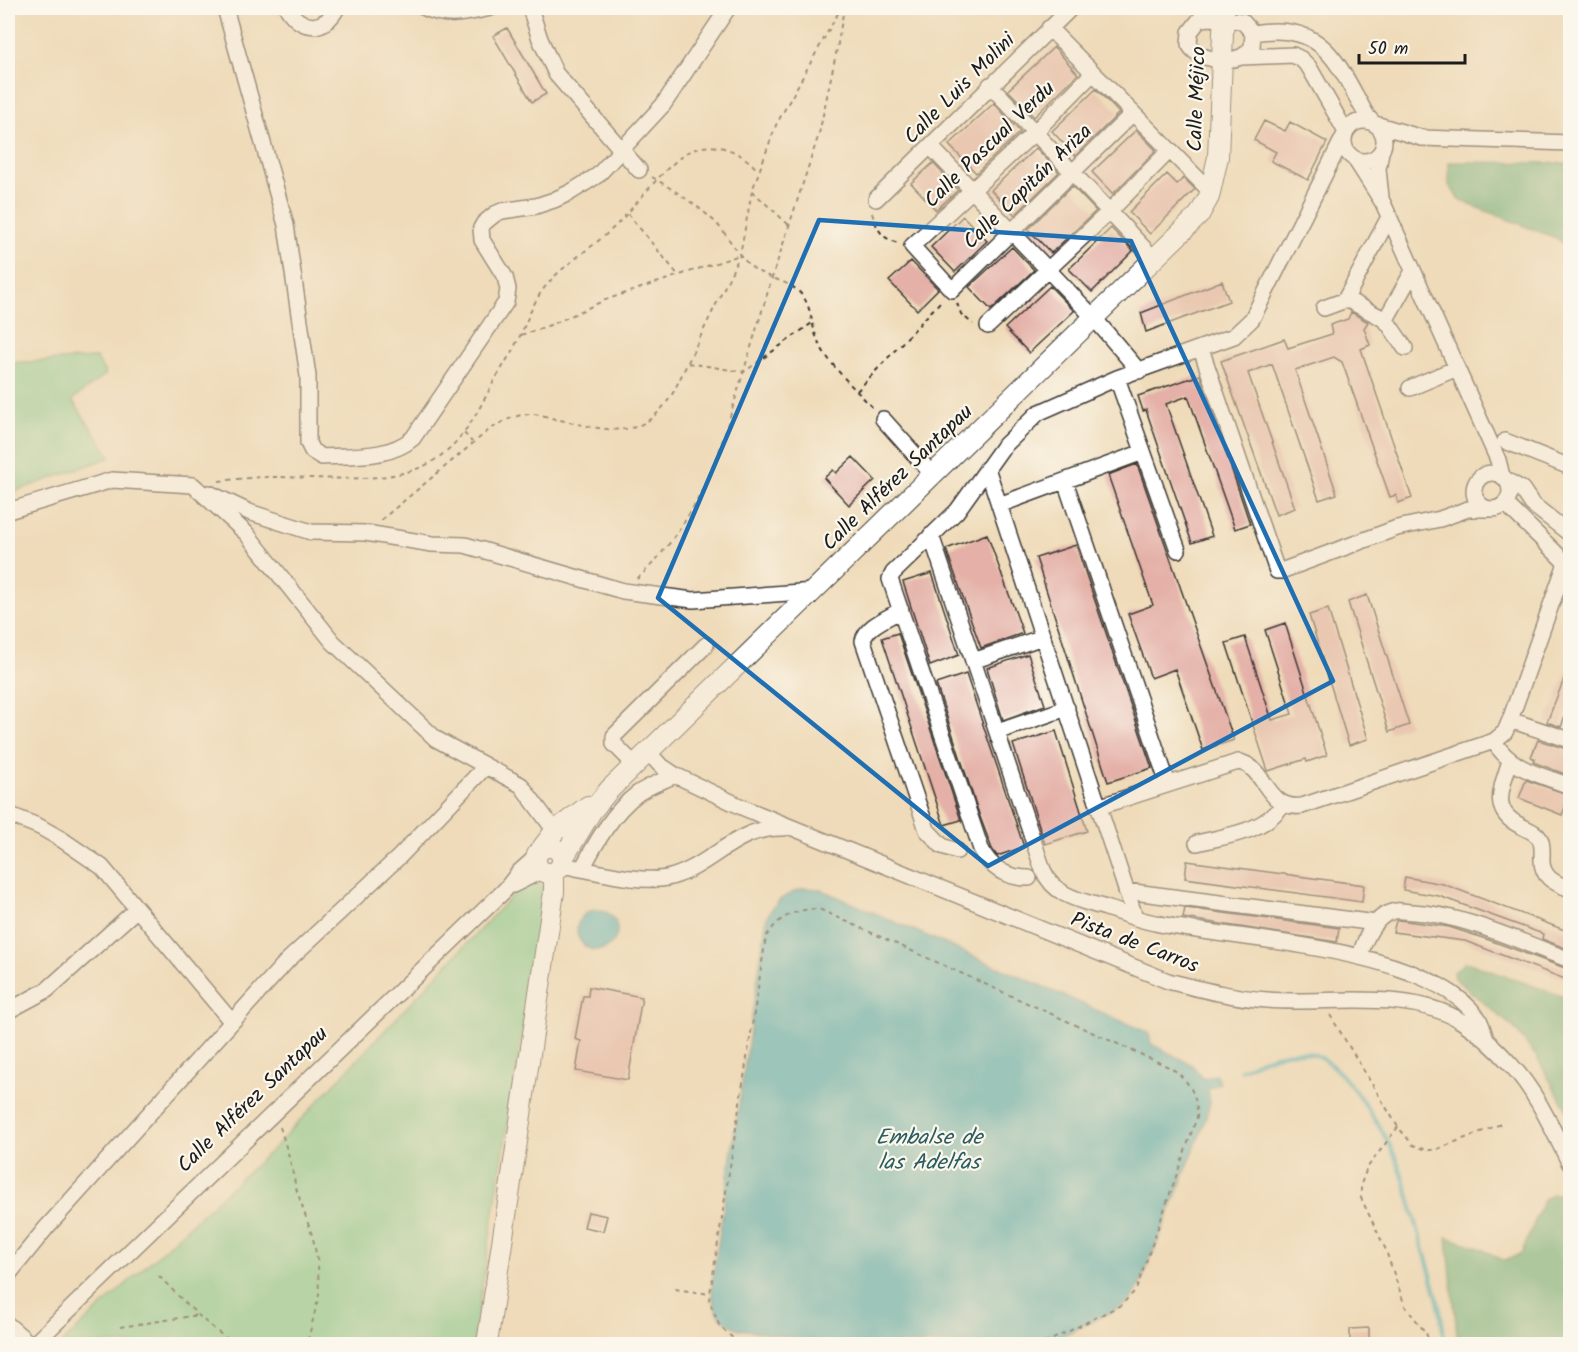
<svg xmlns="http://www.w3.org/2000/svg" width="1578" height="1352" viewBox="0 0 1578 1352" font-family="Kalam,sans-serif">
	<rect width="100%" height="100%" fill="#fbf7ec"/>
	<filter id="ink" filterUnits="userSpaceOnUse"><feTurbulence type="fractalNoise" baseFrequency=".0167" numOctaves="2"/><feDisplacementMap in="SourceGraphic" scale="12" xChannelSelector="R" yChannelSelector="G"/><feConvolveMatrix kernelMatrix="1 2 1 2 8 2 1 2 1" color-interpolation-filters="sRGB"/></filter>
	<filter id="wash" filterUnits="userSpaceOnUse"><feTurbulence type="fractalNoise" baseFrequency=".008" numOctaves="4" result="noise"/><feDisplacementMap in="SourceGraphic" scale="24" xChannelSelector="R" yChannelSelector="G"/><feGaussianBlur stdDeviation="1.35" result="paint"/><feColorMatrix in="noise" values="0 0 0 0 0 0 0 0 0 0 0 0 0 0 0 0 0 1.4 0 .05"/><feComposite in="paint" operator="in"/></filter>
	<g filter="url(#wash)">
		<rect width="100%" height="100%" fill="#efdbb9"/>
		<path fill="#77cb8e" stroke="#4a7455" stroke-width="1.5" d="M96 358 106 374 72 400 111 457 8 494V363Z
			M533 882H538L542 886 544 896 473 1344H61L275 1147 520 887Z"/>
		<path fill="#61af79" stroke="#3e664a" stroke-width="1.5" d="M1449 162 1570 163V248L1556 238 1460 201 1449 185Z
			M1466 962 1570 999V1116L1536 1056 1514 1028 1454 978 1453 972Z
			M1553 1194 1570 1195V1344H1458L1447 1237 1477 1247 1505 1261 1522 1253 1543 1201Z"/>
		<path fill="#3cacb8" stroke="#2c646a" stroke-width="1.5" d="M804 888 818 889 831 894 1149 1033 1151 1044 1191 1064 1204 1079 1216 1075 1220 1083 1208 1089 1210 1103 1203 1127 1141 1283 1134 1296 1125 1305 1046 1344H837L739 1329C716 1319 712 1307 712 1283L767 917C775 900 787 894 804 888Z
			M577 930a20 20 0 1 1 40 0a20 20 0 1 1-40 0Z"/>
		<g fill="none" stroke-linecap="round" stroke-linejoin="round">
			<path stroke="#3cacb8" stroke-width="4.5" d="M1241 1070C1264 1058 1290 1046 1315 1055 1341 1064 1375 1118 1388 1142 1404 1171 1411 1206 1420 1237 1430 1273 1443 1308 1444 1344"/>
		</g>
		<g id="blocks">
			<path fill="#e4b0a7" d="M507 28 546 94 532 102 493 36Z
				M1054 47 1078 74 1034 117 1008 90Z
				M1096 89 1119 113 1075 156 1052 131Z
				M994 103 1020 132 976 173 949 145Z
				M1264 121 1285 131 1290 122 1327 142 1308 180 1271 161 1276 152 1254 140Z
				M1136 130 1156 150 1113 194 1092 172Z
				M1036 148 1059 172 1015 215 991 190Z
				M933 163 958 190 936 210 911 183Z
				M1167 174 1177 184 1184 178 1195 189 1150 234 1129 212Z
				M1072 186 1096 211 1051 253 1028 229Z
				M963 216 987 241 955 272 931 247Z
				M1111 228 1133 251 1092 292 1069 269Z
				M1012 247 1034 270 991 310 969 287Z
				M911 261 938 289 917 310 889 281Z
				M1222 281 1229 301 1146 332 1141 313Z
				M1050 286 1074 311 1029 353 1005 328Z
				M1351 312 1368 322 1364 328 1370 345 1361 349 1412 498 1398 503 1396 495 1390 497 1342 362 1334 357 1295 370 1337 494 1319 500 1272 364 1248 373 1295 508 1276 515 1221 361 1284 339 1288 348 1332 334 1330 325 1348 319Z
				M1200 375 1250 524 1235 529 1188 396 1166 404 1212 536 1192 543 1146 410 1143 411 1138 396Z
				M853 457 875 480 849 505 824 478 833 470 836 473Z
				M1137 464 1234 740 1203 750 1175 669 1151 678 1128 614 1153 605 1108 475Z
				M987 534 1023 633 981 648 946 549Z
				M1076 545 1152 768 1108 782 1036 558Z
				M932 573 959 655 930 666 903 582Z
				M1367 595 1409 725 1389 732 1348 602Z
				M1328 609 1368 739 1349 745 1309 615Z
				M1285 623 1327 755 1307 762 1306 759 1268 771 1226 643 1245 637 1272 720 1292 714 1265 630Z
				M898 633 961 820 944 825 882 638Z
				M1028 654 1045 705 1003 720 987 668Z
				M1570 664V701L1561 727 1547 722Z
				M966 674 1024 847 997 856 992 849 979 814 936 684Z
				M1056 731 1087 831 1045 844 1013 744Z
				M1538 740 1570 750V776L1533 762 1535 759 1531 757Z
				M1526 780 1570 795 1562 815 1519 798Z
				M1187 861 1364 885 1362 902 1185 878Z
				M1405 877 1443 884 1570 932V950L1542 939 1543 934 1439 896 1403 890Z
				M1185 908 1339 928 1337 942 1183 918Z
				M1399 920 1449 927 1489 940 1570 970V981L1465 941 1393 932 1396 921Z
				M589 987 642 997 628 1080 576 1071 581 1041 575 1039 583 996H588Z
				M588 1212 607 1216 603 1231 584 1227Z
				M1369 1328V1344H1350V1329Z"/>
		</g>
	</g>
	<g filter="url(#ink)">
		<use href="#blocks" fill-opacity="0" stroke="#3c3934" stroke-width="1.5"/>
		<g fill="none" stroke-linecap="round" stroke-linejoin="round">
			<defs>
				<path id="minor" d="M225 8 286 225 308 376V443L312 451 322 457C352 455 389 459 413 438L506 302 508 289 505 277 482 240 481 228 484 223 495 214 502 211 536 206 554 200 571 192 598 175 663 105 728 8
					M287 8C301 30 323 33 337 8
					M425 8C450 19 465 13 491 8
					M530 8 540 39 556 74 639 170
					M1211 18 1242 21 1253 33 1252 47C1249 51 1245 55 1241 57 1225 63 1197 60 1189 44L1190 32 1200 19Z
					M1049 28 1211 192
					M1253 33C1325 21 1337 63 1367 116L1374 124
					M1093 73 1035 132 912 246 952 290 1133 113
					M990 85 1154 259
					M1344 141a20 20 0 1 1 40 0a20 20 0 1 1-40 0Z
					M1375 124 1422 138 1570 143
					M930 146 1094 318 1139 371
					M1381 152 1378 169 1381 197
					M1355 159 1383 203 1498 460 1502 476
					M876 199 1071 8
					M1345 300 1389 217
					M1324 308 1343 301H1350L1382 318 1388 323 1405 348
					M1385 321 1413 271
					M988 326 1109 212 1170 150
					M1201 349 1277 571H1281L1397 528 1440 519 1468 509H1488
					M1117 378 1178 550
					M1410 388 1457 368
					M883 419 933 475
					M1505 441 1570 467
					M987 468 1135 917
					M1474 491a18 18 0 1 1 36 0a18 18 0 1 1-36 0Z
					M1506 480 1522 489 1532 504 1570 534
					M1065 481 1168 784
					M209 493 249 512 311 532 366 533 432 544 465 545 623 591 693 600 814 591
					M1505 503 1562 559 1570 565
					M999 505 1143 452
					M8 511 112 480 193 485 246 533 333 642 436 739 521 785 555 831
					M931 535 1043 870C1055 897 1080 900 1106 908 1122 913 1138 920 1155 923 1238 941 1427 946 1478 1018 1482 1024 1484 1033 1486 1040
					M901 610C888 618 866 626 863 641L927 830 942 846 957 851
					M973 661 1043 637
					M1510 720 1570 740
					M997 732 1067 708
					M1494 741C1510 770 1542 775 1570 786
					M648 752 660 765 675 775 744 808 1168 981C1200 989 1234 998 1267 1000 1326 1005 1408 988 1461 1021 1480 1033 1497 1049 1512 1066 1538 1094 1553 1131 1570 1164
					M1510 761C1502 787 1489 811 1521 826 1528 830 1536 832 1540 839 1543 845 1542 851 1542 858 1541 877 1554 883 1570 889
					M635 765 614 744V736L706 645
					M1098 807 1238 762C1266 765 1265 811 1302 806L1494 741 1505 732 1510 720 1566 563
					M8 814 40 827 61 839 102 867 231 1021
					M1197 843C1228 835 1263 833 1283 804
					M561 865C592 870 642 885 671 877 713 865 736 826 784 828
					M582 869C596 842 613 812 637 794 648 786 663 781 675 775
					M1029 878C1007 878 991 869 981 849L890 579 893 573 957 511 1002 448 1038 413 1117 378 1234 336 1252 319 1346 132 1309 67 1301 59 1293 55 1241 57
					M513 885 541 871
					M1126 891 1376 923
					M1360 956C1365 938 1374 915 1395 911 1400 910 1407 912 1413 912 1462 914 1523 943 1570 960
					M8 1011 47 990 137 909
					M8 1275 46 1228 287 961 400 856 486 766
					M8 1325 30 1344
					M34 1344 505 890 519 872 536 857"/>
				<path id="major" d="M536 860a13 13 0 1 1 26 0a13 13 0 1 1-26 0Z
					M542 848 555 831 588 806
					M562 860 591 812 609 790 1199 215 1209 197 1218 157 1224 8
					M487 1344 554 892V872"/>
			</defs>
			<use href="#minor" stroke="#3c3934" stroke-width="18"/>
			<use href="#major" stroke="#3c3934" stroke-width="22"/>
			<path stroke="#3c3934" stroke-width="2" stroke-dasharray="4.5 4.5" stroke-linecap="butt" d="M652 177C671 188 703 209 718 225 730 239 738 256 753 268 767 279 789 280 801 294 812 306 811 326 818 341 828 364 855 389 873 408
				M752 191 789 225
				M872 213C877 229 881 238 898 243
				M628 214 679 276
				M957 303 961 314 973 324
				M521 335 553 324 605 300 740 255
				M688 363 744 372 812 323
				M857 391 941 301
				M464 433 472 442
				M219 481C237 479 255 477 273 477 319 477 394 486 433 461 463 442 477 413 493 383 502 368 512 352 520 336 527 321 532 305 542 291 559 267 588 251 610 231 635 208 655 177 682 156 707 137 740 148 758 171
				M381 520 489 430C501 422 516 414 532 414 539 414 548 417 555 419 606 429 642 446 674 391L740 255 752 191 776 125 841 8
				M637 579C674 545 699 502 718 456L772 278 819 134 837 49 844 8
				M1330 1015 1398 1127 1413 1145 1427 1150H1435L1501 1124
				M280 1127 290 1160 296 1188 313 1238 318 1264 319 1295 307 1344
				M1398 1127 1367 1168 1361 1184V1198L1385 1248 1405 1306 1426 1333 1430 1344
				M159 1276C182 1300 207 1326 235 1344
				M675 1289 710 1294
				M120 1327 199 1315
				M739 1344 719 1325 709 1300 766 937C778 917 795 909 819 909L1171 1068C1189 1080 1198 1096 1197 1117L1136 1290 1121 1305 1043 1344"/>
			<use href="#minor" stroke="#fff" stroke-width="15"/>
			<use href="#major" stroke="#fff" stroke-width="20"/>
		</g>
	</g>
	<path d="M0 0H1578V1352H0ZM819 220 1131 241 1333 681 988 866 658 598Z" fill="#efdbb9" fill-opacity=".55" fill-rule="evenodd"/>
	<path fill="none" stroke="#1f6fb2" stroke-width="4.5" stroke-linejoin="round" d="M819 220 1131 241 1333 681 988 866 658 598Z"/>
	<g text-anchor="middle" stroke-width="4.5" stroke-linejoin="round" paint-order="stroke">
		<g font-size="21" fill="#1c1c1c" stroke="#fbf7ec">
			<text transform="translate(959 88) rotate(-45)" y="7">Calle Luis Molini</text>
			<text transform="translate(1196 99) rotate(-88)" y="7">Calle Méjico</text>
			<text transform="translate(989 144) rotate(-44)" y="7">Calle Pascual Verdu</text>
			<text transform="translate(1027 186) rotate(-44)" y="7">Calle Capitán Ariza</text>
			<text transform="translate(897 477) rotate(-44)" y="7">Calle Alférez Santapau</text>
			<text transform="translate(1135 942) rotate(21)" y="7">Pista de Carros</text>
			<text transform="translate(252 1099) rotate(-44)" y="7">Calle Alférez Santapau</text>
		</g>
		<g font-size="22" font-style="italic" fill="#2a5d62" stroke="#fbf7ec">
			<text x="929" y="1144">Embalse de<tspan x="929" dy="25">las Adelfas</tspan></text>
		</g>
	</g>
	<rect width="1578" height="1352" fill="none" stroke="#fbf7ec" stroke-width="30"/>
	<path d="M1359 54v9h106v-9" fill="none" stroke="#1c1c1c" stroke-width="3"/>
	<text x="1368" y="54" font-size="18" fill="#1c1c1c" stroke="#fbf7ec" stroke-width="4.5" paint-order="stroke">50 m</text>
</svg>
